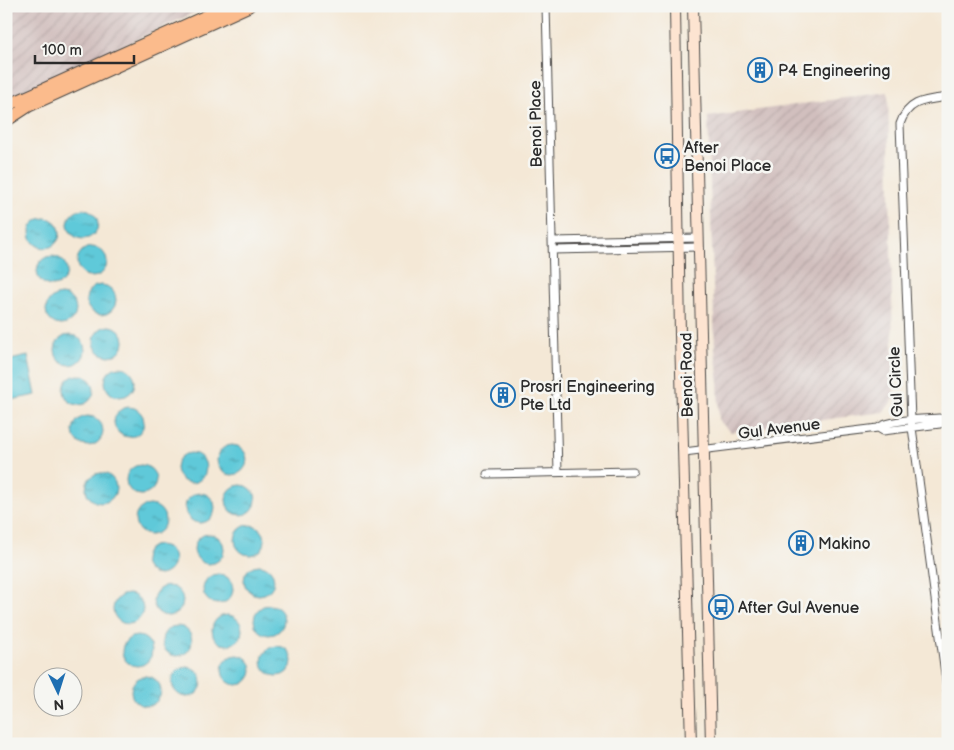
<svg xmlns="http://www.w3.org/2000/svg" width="954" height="750" viewBox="0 0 954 750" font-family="'Balsamiq Sans',sans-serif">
	<defs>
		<pattern id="industrial-furrows" width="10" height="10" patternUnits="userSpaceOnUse" patternTransform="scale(1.25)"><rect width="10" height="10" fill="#d1bfbe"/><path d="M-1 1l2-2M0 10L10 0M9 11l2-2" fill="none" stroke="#b4a4a3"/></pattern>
		<pattern id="water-ripples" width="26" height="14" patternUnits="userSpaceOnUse" patternTransform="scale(1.25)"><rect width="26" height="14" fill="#5fc9d9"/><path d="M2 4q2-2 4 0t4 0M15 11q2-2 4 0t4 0" fill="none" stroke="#4fa3b0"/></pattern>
	</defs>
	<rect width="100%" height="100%" fill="#f6f6f2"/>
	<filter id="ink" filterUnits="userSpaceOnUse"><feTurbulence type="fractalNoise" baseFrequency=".02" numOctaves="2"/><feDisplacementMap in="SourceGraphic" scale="10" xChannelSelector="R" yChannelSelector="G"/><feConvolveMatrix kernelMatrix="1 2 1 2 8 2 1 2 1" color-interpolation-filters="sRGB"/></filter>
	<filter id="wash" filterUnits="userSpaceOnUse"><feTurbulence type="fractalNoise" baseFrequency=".0096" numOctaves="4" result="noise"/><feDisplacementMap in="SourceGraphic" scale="20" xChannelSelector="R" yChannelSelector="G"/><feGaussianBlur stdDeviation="1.12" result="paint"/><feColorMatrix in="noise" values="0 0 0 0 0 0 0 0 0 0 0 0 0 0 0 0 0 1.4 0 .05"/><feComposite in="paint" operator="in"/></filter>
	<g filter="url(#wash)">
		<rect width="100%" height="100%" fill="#f4e8d6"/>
		<path fill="url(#industrial-furrows)" d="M6 6H209L6 100Z
			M888 92 894 399 883 412 731 432 719 421 718 374 715 350 708 117Z"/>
		<path fill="url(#water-ripples)" stroke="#457a82" d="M68 224a15 15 0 1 1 30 0a15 15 0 1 1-30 0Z
			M30 233a15 15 0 1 1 30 0a15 15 0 1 1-30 0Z
			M77 262a15 15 0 1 1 30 0a15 15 0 1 1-30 0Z
			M37 271a15 15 0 1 1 30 0a15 15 0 1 1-30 0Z
			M86 300a15 15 0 1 1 30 0a15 15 0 1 1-30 0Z
			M46 310a15 15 0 1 1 30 0a15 15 0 1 1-30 0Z
			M94 341a15 15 0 1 1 30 0a15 15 0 1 1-30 0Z
			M55 350a15 15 0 1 1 30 0a15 15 0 1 1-30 0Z
			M28 356 36 395 6 401V361Z
			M105 382a15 15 0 1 1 30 0a15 15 0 1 1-30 0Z
			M64 390a15 15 0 1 1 30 0a15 15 0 1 1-30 0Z
			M114 422a15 15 0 1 1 30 0a15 15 0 1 1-30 0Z
			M73 431a15 15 0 1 1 30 0a15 15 0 1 1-30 0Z
			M217 460a15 15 0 1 1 30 0a15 15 0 1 1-30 0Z
			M176 468a15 15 0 1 1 30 0a15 15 0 1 1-30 0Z
			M126 480a15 15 0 1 1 30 0a15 15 0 1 1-30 0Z
			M86 488a15 15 0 1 1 30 0a15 15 0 1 1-30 0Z
			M226 500a15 15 0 1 1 30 0a15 15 0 1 1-30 0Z
			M185 508a15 15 0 1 1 30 0a15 15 0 1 1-30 0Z
			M135 520a15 15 0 1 1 30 0a15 15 0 1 1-30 0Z
			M235 540a15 15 0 1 1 30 0a15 15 0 1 1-30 0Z
			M194 549a15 15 0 1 1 30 0a15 15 0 1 1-30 0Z
			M144 560a15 15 0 1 1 30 0a15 15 0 1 1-30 0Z
			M244 580a15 15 0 1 1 30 0a15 15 0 1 1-30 0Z
			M203 589a15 15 0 1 1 30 0a15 15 0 1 1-30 0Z
			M153 601a15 15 0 1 1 30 0a15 15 0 1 1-30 0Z
			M113 609a15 15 0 1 1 30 0a15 15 0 1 1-30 0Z
			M254 620a15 15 0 1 1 30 0a15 15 0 1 1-30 0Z
			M212 630a15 15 0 1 1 30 0a15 15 0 1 1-30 0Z
			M162 641a15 15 0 1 1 30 0a15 15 0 1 1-30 0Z
			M122 651a15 15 0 1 1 30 0a15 15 0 1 1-30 0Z
			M262 661a15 15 0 1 1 30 0a15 15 0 1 1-30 0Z
			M222 670a15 15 0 1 1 30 0a15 15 0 1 1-30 0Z
			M172 682a15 15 0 1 1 30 0a15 15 0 1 1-30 0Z
			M131 691a15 15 0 1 1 30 0a15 15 0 1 1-30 0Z"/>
	</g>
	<g filter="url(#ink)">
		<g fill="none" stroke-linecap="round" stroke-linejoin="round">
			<defs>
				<path id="minor" d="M546 6 558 472
					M948 97C925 100 908 100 900 124L911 420 948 696
					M553 241 698 238
					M553 250 698 247
					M878 428 883 431 940 424 947 420
					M684 452 878 428C889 419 924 419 939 418L943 420
					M487 474 633 471"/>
				<path id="secondary" d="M675 6 680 335 691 744
					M693 6 711 744"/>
				<path id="primary" d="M6 106 228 6
					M6 121 29 106 249 6"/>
			</defs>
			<use href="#minor" stroke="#494745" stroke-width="9"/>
			<use href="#secondary" stroke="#494745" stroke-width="12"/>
			<use href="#primary" stroke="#494745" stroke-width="13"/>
			<use href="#minor" stroke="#fff" stroke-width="7"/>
			<use href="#secondary" stroke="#fde4d1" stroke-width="10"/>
			<use href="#primary" stroke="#fbbb8c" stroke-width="11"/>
		</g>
	</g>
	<defs>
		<symbol id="building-ring" viewBox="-11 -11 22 22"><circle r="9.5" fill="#f6f6f2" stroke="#1f6fb2" stroke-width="1.5"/><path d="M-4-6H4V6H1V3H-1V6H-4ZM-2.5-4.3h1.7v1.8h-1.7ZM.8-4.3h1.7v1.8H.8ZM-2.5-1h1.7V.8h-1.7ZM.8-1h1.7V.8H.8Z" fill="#1f6fb2"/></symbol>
		<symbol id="bus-ring" viewBox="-11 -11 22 22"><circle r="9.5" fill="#f6f6f2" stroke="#1f6fb2" stroke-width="1.5"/><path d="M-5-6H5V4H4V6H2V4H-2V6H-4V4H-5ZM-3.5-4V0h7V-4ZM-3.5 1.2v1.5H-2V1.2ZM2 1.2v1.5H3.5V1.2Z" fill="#1f6fb2"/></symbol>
	</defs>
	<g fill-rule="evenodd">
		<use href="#building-ring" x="746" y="56" width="28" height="28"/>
		<use href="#bus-ring" x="653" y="142" width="28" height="28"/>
		<use href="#building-ring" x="489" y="381" width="28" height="28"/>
		<use href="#building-ring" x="787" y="529" width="28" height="28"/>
		<use href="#bus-ring" x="707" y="593" width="28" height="28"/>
	</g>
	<g text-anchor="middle" stroke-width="5" stroke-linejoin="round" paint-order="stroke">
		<g font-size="16" fill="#2b2b2b" stroke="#f6f6f2" text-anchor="start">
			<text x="778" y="76">P4 Engineering</text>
			<text x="684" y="153">After<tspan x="684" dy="18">Benoi Place</tspan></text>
			<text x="520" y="392">Prosri Engineering<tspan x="520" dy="18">Pte Ltd</tspan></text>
			<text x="818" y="549">Makino</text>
			<text x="738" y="613">After Gul Avenue</text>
		</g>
		<g font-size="16" fill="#2b2b2b" stroke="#f6f6f2">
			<text transform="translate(535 124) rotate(-91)" y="6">Benoi Place</text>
			<text transform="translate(686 375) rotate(-91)" y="6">Benoi Road</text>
			<text transform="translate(895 382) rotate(-93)" y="6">Gul Circle</text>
			<text transform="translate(779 428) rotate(-7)" y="6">Gul Avenue</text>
		</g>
	</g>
	<rect width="954" height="750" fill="none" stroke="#f6f6f2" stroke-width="25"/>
	<g transform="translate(58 692) rotate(176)"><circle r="24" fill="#f6f6f2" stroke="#a5a5a2"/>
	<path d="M0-4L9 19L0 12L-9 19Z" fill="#1f6fb2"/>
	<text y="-8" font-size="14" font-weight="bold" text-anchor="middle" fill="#2b2b2b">N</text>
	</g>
	<path d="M35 55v8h99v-8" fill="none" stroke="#2b2b2b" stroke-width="2.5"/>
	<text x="42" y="55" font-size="15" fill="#2b2b2b" stroke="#f6f6f2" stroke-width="4" paint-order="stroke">100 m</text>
</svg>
